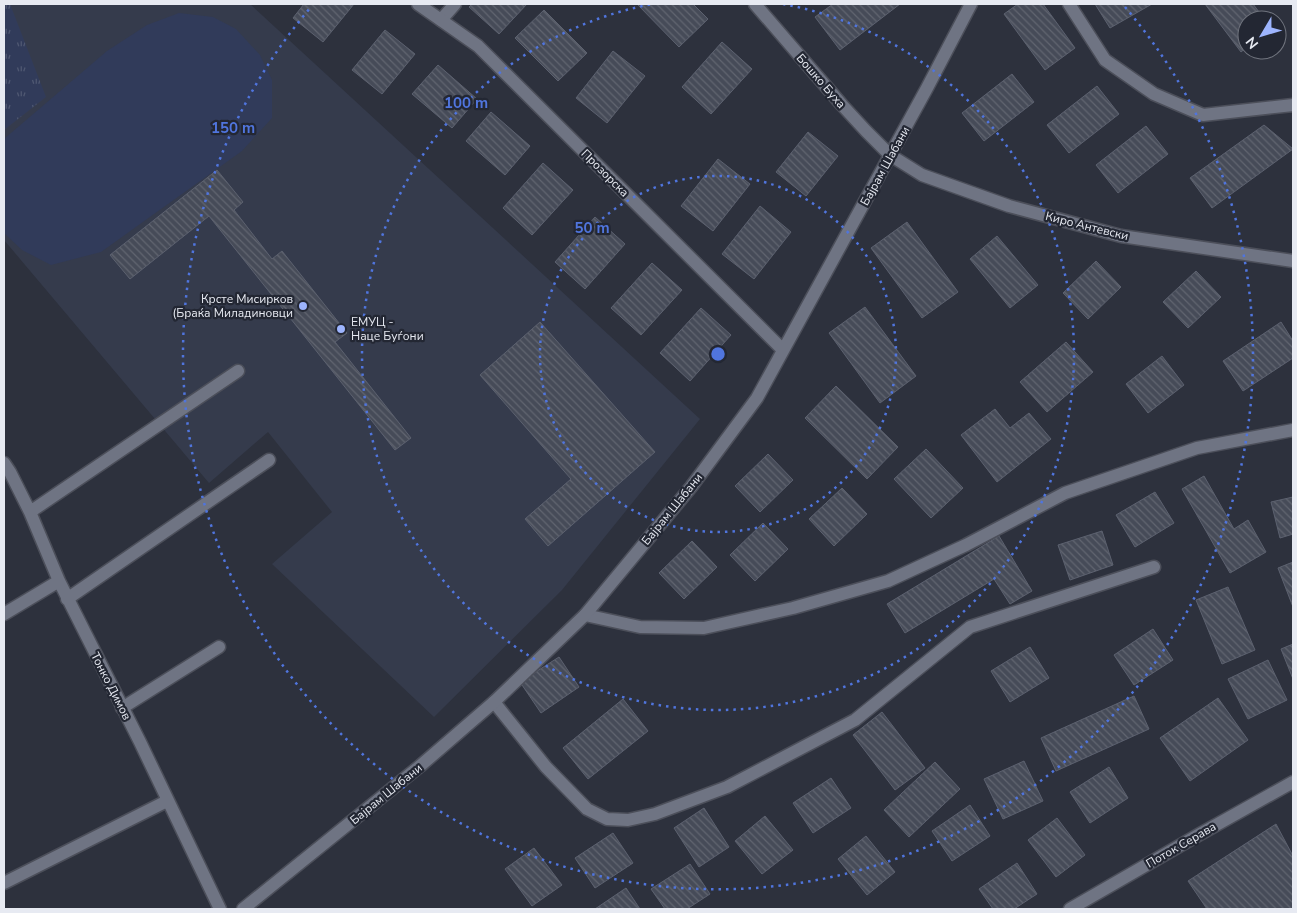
<svg xmlns="http://www.w3.org/2000/svg" width="1297" height="913" viewBox="0 0 1297 913" font-family="'Nunito Sans',sans-serif">
	<defs>
		<pattern id="park-tufts" width="24" height="20" patternUnits="userSpaceOnUse" patternTransform="scale(1.25)"><rect width="24" height="20" fill="#313b5a"/><path d="M3 7l-1-3M5 7V3M7 7l1-3M15 17l-1-3M17 17v-4M19 17l1-3" fill="none" stroke="#4f5872"/></pattern>
		<pattern id="building-back-hatch" width="6" height="6" patternUnits="userSpaceOnUse" patternTransform="scale(1.25)"><rect width="6" height="6" fill="#464b58"/><path d="M-1 5l2 2M0 0l6 6M5-1l2 2" fill="none" stroke="#616570"/></pattern>
	</defs>
	<rect width="100%" height="100%" fill="#2d313d"/>
	<path fill="#353b4c" d="M4 4H250L700 419 562 590 434 717 272 564 332 512 268 432 209 483 4 240Z"/>
	<path fill="#313b5a" d="M179 13 213 17 236 29 260 55 272 80V118L242 151 101 252 51 265 22 250 4 233V139L107 51 147 25Z"/>
	<path fill="url(#park-tufts)" d="M4 4H10L46 97 4 130Z"/>
	<path fill="url(#building-back-hatch)" stroke="#5c616f" d="M304 4H354L323 42 293 18Z
		M472 4H527L499 34 469 7Z
		M637 4H693L708 19 679 47Z
		M833 4H900L840 50 815 17Z
		M1018 4H1043L1075 48 1045 70 1004 14Z
		M1095 4H1152L1110 28Z
		M1205 4H1253L1265 20H1247V47L1241 52Z
		M544 10 587 53 558 81 515 38Z
		M385 30 415 54 382 94 352 70Z
		M722 42 752 69 711 114 682 87Z
		M613 51 645 76 607 123 576 98Z
		M438 65 477 99 452 128 412 94Z
		M1012 74 1034 102 984 141 962 113Z
		M1097 86 1119 114 1069 153 1047 125Z
		M491 112 530 146 505 175 466 141Z
		M1264 125 1293 149 1212 208 1190 178Z
		M1146 126 1168 154 1118 193 1096 165Z
		M808 132 838 156 806 196 776 172Z
		M718 159 750 184 713 231 681 206Z
		M543 163 573 190 532 235 503 208Z
		M217 170 243 202 234 210 272 259 282 251 347 333 335 342 411 438 395 450 209 216 130 279 110 255Z
		M760 206 791 232 754 279 722 254Z
		M595 217 625 244 585 289 555 262Z
		M907 222 958 292 922 318 871 248Z
		M997 236 1038 285 1010 308 970 259Z
		M1096 261 1121 287 1088 319 1063 293Z
		M652 263 682 290 641 335 611 308Z
		M1196 271 1221 297 1188 328 1163 302Z
		M865 307 916 376 880 403 829 333Z
		M701 308 731 335 690 381 660 353Z
		M540 322 655 452 548 546 525 519 571 479 480 375Z
		M1281 322 1293 341V358L1243 391 1223 361Z
		M1066 342 1093 372 1047 412 1020 382Z
		M1162 356 1184 385 1148 413 1126 384Z
		M836 386 898 447 867 479 805 418Z
		M995 409 1010 428 1029 413 1051 439 997 482 961 435Z
		M926 449 963 488 931 518 894 479Z
		M768 454 793 480 760 512 735 486Z
		M1204 476 1234 529 1248 520 1266 552 1230 573 1182 489Z
		M842 488 867 514 834 546 809 519Z
		M1155 492 1174 523 1135 547 1116 515Z
		M1293 497V534L1280 538 1271 502Z
		M763 523 788 549 755 581 730 555Z
		M1102 531 1113 565 1070 580 1058 545Z
		M999 536 1032 591 1010 604 994 579 905 633 887 604Z
		M692 541 717 567 684 599 659 573Z
		M1293 562V607L1278 568Z
		M1228 587 1255 650 1222 664 1196 600Z
		M1153 629 1173 660 1134 685 1114 655Z
		M1293 644V679L1281 649Z
		M1030 647 1049 678 1010 702 991 671Z
		M559 657 579 687 541 713 520 682Z
		M1268 660 1287 700 1248 719 1228 679Z
		M1134 696 1149 729 1056 771 1041 738Z
		M1218 698 1248 740 1190 781 1160 738Z
		M623 699 648 731 588 779 563 748Z
		M882 712 925 768 895 790 853 735Z
		M1024 761 1043 801 1003 819 984 779Z
		M935 762 960 789 909 837 884 810Z
		M1109 767 1128 798 1090 823 1070 792Z
		M831 778 851 808 813 833 793 803Z
		M970 805 990 836 952 861 932 831Z
		M704 808 729 847 699 867 674 828Z
		M765 816 793 850 762 874 735 841Z
		M1057 818 1085 855 1056 877 1028 840Z
		M1276 824 1293 856V909H1207L1188 881Z
		M613 833 633 863 595 888 575 858Z
		M866 836 895 872 867 895 838 859Z
		M534 848 562 885 532 906 505 869Z
		M1017 863 1037 894 1014 909H993L979 889Z
		M690 864 710 894 687 909H665L651 889Z
		M626 888 640 909H595Z"/>
	<g fill="none" stroke-linecap="round" stroke-linejoin="round">
		<defs>
			<path id="service" d="M1069 4 1105 60 1154 94 1203 115 1293 105
				M441 20 455 4
				M585 615 640 627 704 628 793 608 888 581 966 545 1065 493 1197 448 1293 430
				M494 702 546 767 587 809 607 819 628 820 655 814 727 787 855 720 970 627 1154 567"/>
			<path id="minor" d="M418 4 478 46 783 350
				M755 4 842 105 866 131 890 155 922 175 1009 206 1121 236 1293 261
				M4 463 10 472 30 512 59 581 140 742 220 909
				M30 512 238 371
				M67 599 269 460
				M4 614 59 581
				M122 708 219 647
				M4 883 167 801
				M243 909 420 766 494 702 585 615 691 487 757 398 927 88 971 4
				M1070 909 1200 834 1293 782"/>
		</defs>
		<use href="#service" stroke="#4c4f5a" stroke-width="15"/>
		<use href="#minor" stroke="#4c4f5a" stroke-width="15"/>
		<use href="#service" stroke="#6f7483" stroke-width="12"/>
		<use href="#minor" stroke="#6f7483" stroke-width="12"/>
	</g>
	<g fill="none" stroke="#5075de" stroke-width="2.5" stroke-dasharray="2.5 5">
		<circle cx="718" cy="354" r="178"/>
		<path d="M783 4A356 356 0 1 1 653 4"/>
		<path d="M1125 7A535 535 0 1 1 311 7"/>
	</g>
	<g fill="#9db4fd" stroke="#232733" stroke-width="2">
		<circle cx="303" cy="306" r="5"/>
		<circle cx="341" cy="329" r="5"/>
	</g>
	<g text-anchor="middle" stroke-width="4.5" stroke-linejoin="round" paint-order="stroke">
		<g font-size="12" fill="#e7eaf2" stroke="#232733">
			<text transform="translate(821 81) rotate(49)" y="4">Бошко Буха</text>
			<text transform="translate(885 166) rotate(-61)" y="4">Бајрам Шабани</text>
			<text transform="translate(605 173) rotate(45)" y="4">Прозорска</text>
			<text transform="translate(1087 226) rotate(14)" y="4">Киро Антевски</text>
			<text transform="translate(672 509) rotate(-51)" y="4">Бајрам Шабани</text>
			<text transform="translate(111 686) rotate(63)" y="4">Тонко Димов</text>
			<text transform="translate(386 794) rotate(-39)" y="4">Бајрам Шабани</text>
			<text transform="translate(1181 845) rotate(-30)" y="4">Поток Серава</text>
		</g>
		<g font-size="12" fill="#e7eaf2" stroke="#232733" text-anchor="end">
			<text x="293" y="303">Крсте Мисирков<tspan x="293" dy="14">(Браќа Миладиновци</tspan></text>
			<text x="351" y="326" text-anchor="start">ЕМУЦ -<tspan x="351" dy="14">Наце Буѓони</tspan></text>
		</g>
	</g>
	<circle cx="718" cy="354" r="8" fill="#5075de" stroke="#232733" stroke-width="2.5"/>
	<g font-size="15" text-anchor="middle" font-weight="bold" fill="#5075de" stroke="#232733" stroke-width="4.5" stroke-linejoin="round" paint-order="stroke">
		<text x="466" y="108">100 m</text>
		<text x="233" y="133">150 m</text>
		<text x="592" y="233">50 m</text>
	</g>
	<rect width="1297" height="913" fill="none" stroke="#e7eaf2" stroke-width="10"/>
	<g transform="translate(1262 35) rotate(232)"><circle r="24" fill="#232733" stroke="#71757f"/>
	<path d="M0-4L9 19L0 12L-9 19Z" fill="#9db4fd"/>
	<text y="-8" font-size="14" font-weight="bold" text-anchor="middle" fill="#e7eaf2">N</text>
	</g>
</svg>
